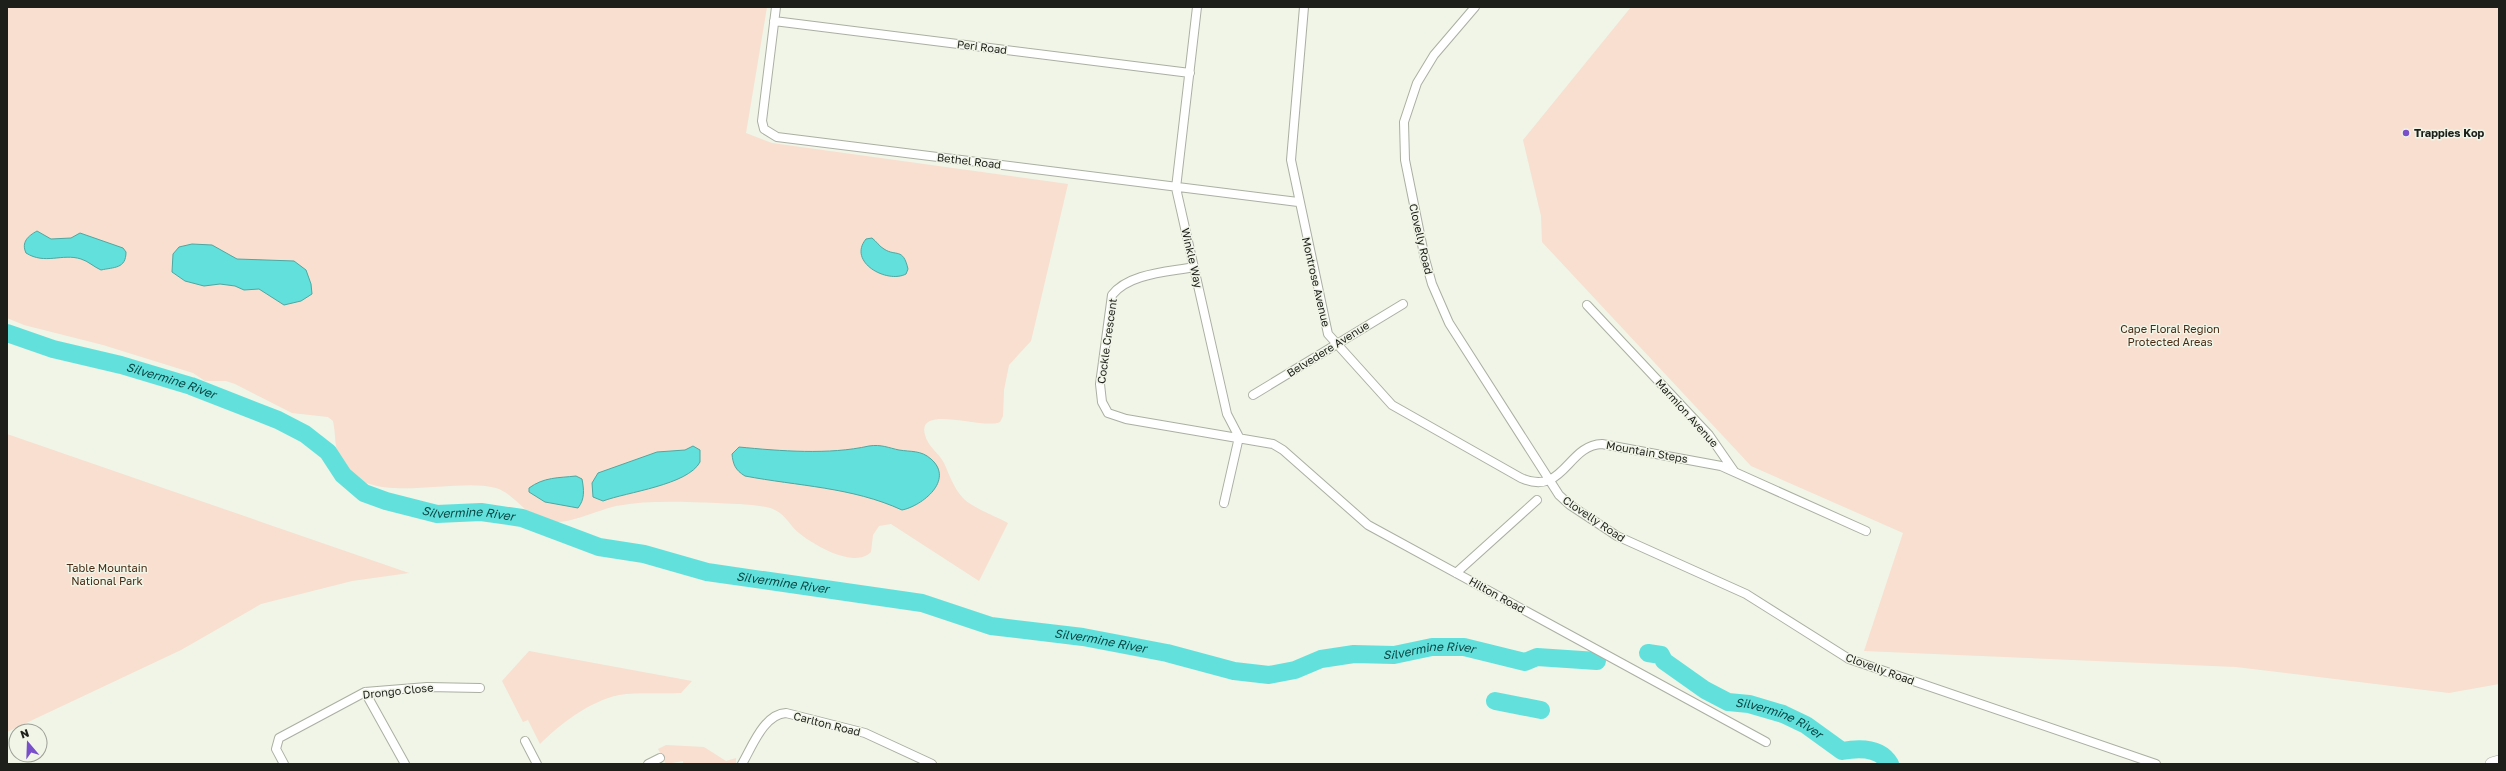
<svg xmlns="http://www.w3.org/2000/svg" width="2506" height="771" viewBox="0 0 2506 771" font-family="'Golos Text',sans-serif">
	<rect width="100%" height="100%" fill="#f0f5e7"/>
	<path fill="#f8dfcf" d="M7 7H767L746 133 772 143 1068 184 1031 341 1009 365 1004 390 1003 416 1000 422C984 430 916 403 925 435 928 447 939 453 944 463 949 474 954 489 963 498 971 507 997 517 1008 523L979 581 891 524 879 526 873 535 871 552C854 569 814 545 799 533 790 526 786 515 775 510 764 504 731 504 717 503 684 502 648 500 616 506 594 511 572 524 550 522 529 521 516 494 496 488 451 476 366 510 340 460 334 447 336 434 333 421L328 417 292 413 235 384 226 381H205L193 373 103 345 24 325 7 318Z
		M1631 7H2499V684L2449 693 2236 667 1864 651 1903 533 1751 466 1542 242 1541 216 1523 140Z
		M7 434 409 573 352 581 261 604 181 650 7 732Z
		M529 651 692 681 681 693C661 694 638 692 619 695 590 701 560 724 540 744L528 720 523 722 502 681Z
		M666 745 704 747 726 761 736 758V764H683V761L666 764 658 749Z"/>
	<path fill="#62e1dc" stroke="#4da7a2" d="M37 231 51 239 71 238 80 233 123 248 126 252C126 269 114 267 101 270 94 267 88 261 81 259 62 253 45 265 26 253 21 242 28 236 37 231Z
		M872 238C876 241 880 247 884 249 896 257 903 247 908 269L906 274C887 284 847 262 866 239Z
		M192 244 212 245 237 259 294 261 306 270 311 284 312 294 301 301 284 305 259 289 244 290 235 286 220 284 204 286 185 281 172 272 173 254 179 247Z
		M693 446 700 450V462C688 485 627 492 603 501L593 497 592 483 598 473 657 452 685 450Z
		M869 446C881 444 889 448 899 450 911 452 921 450 931 459 955 480 922 506 902 510 852 487 797 486 745 476 735 470 733 464 732 454L739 447C780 451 829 455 869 446Z
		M576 476 582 479C584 490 585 499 578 508L545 502 529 492V488C544 477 558 478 576 476Z"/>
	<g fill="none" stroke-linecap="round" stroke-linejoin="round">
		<g stroke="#62e1dc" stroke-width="18">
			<path id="s1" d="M7 333 53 349 121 365 191 386 278 420 305 434 328 452 343 475 364 493 386 501 437 514 481 512 522 518 599 547 644 554 707 572 922 603 991 626 1083 637 1167 653 1234 671 1269 675 1295 670 1321 659 1354 654 1394 655 1432 647H1464L1525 662 1537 657 1597 661"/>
			<path id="s2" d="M1648 653 1661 655 1664 661 1705 690 1728 702 1749 704 1783 714 1806 725 1842 751C1858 748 1880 747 1890 764"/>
			<path d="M1495 701 1541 710"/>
		</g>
		<defs>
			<path id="street" d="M776 7 762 121 764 129 777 137 1298 202
				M1197 7 1176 188 1227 414 1239 437 1224 503
				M1304 7 1291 160 1328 334 1392 405 1521 478C1564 497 1567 445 1602 444L1721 466 1866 531
				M1475 7 1434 55 1417 83 1404 122 1405 160 1425 259 1432 284 1449 323 1559 495 1570 505 1617 536 1746 594 1849 659 2156 764
				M774 21 1190 73
				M1194 267C1169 272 1129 273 1112 295L1100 384 1102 402 1108 413 1126 419 1273 444 1283 450 1368 525 1766 742
				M1587 305 1709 435 1734 471
				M1253 395 1403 304
				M1456 573 1537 500
				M365 692 405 764
				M525 741 537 764
				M284 764 276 749 279 738 365 692 427 687 480 688
				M648 764 660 758
				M742 764C752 747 764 714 786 713L865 733 932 764"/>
			<path id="primary" d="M2492 764 2499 762"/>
		</defs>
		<use href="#street" stroke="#aaafa2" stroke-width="10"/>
		<use href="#primary" stroke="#aaafa2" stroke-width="14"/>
		<use href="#street" stroke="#fff" stroke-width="8"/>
		<use href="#primary" stroke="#fff" stroke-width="13"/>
	</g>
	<circle fill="#7950c9" stroke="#f0f5e7" stroke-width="1.5" cx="2406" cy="133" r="4"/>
	<g text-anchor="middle" stroke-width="3" stroke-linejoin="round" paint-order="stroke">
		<g font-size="11" fill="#1d1f1a" stroke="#f0f5e7">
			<text transform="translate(982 47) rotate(7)" y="4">Peri Road</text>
			<text transform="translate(969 161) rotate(7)" y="4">Bethel Road</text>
			<text transform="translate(1421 239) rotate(77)" y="4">Clovelly Road</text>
			<text transform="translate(1192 258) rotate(77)" y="4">Winkle Way</text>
			<text transform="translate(1316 282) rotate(77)" y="4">Montrose Avenue</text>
			<text transform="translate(1107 341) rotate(-82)" y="4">Cockle Crescent</text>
			<text transform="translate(1328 349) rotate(-32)" y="4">Belvedere Avenue</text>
			<text transform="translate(1687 413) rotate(48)" y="4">Marmion Avenue</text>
			<text transform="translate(1647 452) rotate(10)" y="4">Mountain Steps</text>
			<text transform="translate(1594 519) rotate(34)" y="4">Clovelly Road</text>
			<text transform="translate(1497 595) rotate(29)" y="4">Hilton Road</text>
			<text transform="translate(1880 669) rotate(20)" y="4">Clovelly Road</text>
			<text transform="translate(398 691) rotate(-6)" y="4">Drongo Close</text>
			<text transform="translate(827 724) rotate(14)" y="4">Carlton Road</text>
		</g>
		<g font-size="11" font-weight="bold" fill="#1d1f1a" stroke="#f0f5e7" text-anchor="start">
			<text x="2414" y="137">Trappies Kop</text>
		</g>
		<g font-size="11" fill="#492a14" stroke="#f0f5e7">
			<text x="2170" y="333">Cape Floral Region<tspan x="2170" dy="13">Protected Areas</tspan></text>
			<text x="107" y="572">Table Mountain<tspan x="107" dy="13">National Park</tspan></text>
		</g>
		<g font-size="12" font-style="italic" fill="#0a4644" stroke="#f0f5e7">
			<text dy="4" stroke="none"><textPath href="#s1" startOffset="171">Silvermine River</textPath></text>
			<text dy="4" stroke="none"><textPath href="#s1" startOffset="507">Silvermine River</textPath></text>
			<text dy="4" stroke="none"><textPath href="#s1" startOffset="831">Silvermine River</textPath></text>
			<text dy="4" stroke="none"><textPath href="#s1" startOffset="1155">Silvermine River</textPath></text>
			<text dy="4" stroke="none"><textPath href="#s1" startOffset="1491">Silvermine River</textPath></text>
			<text dy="4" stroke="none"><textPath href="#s2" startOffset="150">Silvermine River</textPath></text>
		</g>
	</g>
	<rect width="2506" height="771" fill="none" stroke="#1d1f1a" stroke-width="16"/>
	<g transform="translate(28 743) rotate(341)"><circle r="19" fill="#f0f5e7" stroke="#9c9f95"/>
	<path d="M0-3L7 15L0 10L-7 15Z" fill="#7950c9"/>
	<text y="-6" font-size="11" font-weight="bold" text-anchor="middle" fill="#1d1f1a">N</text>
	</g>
</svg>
